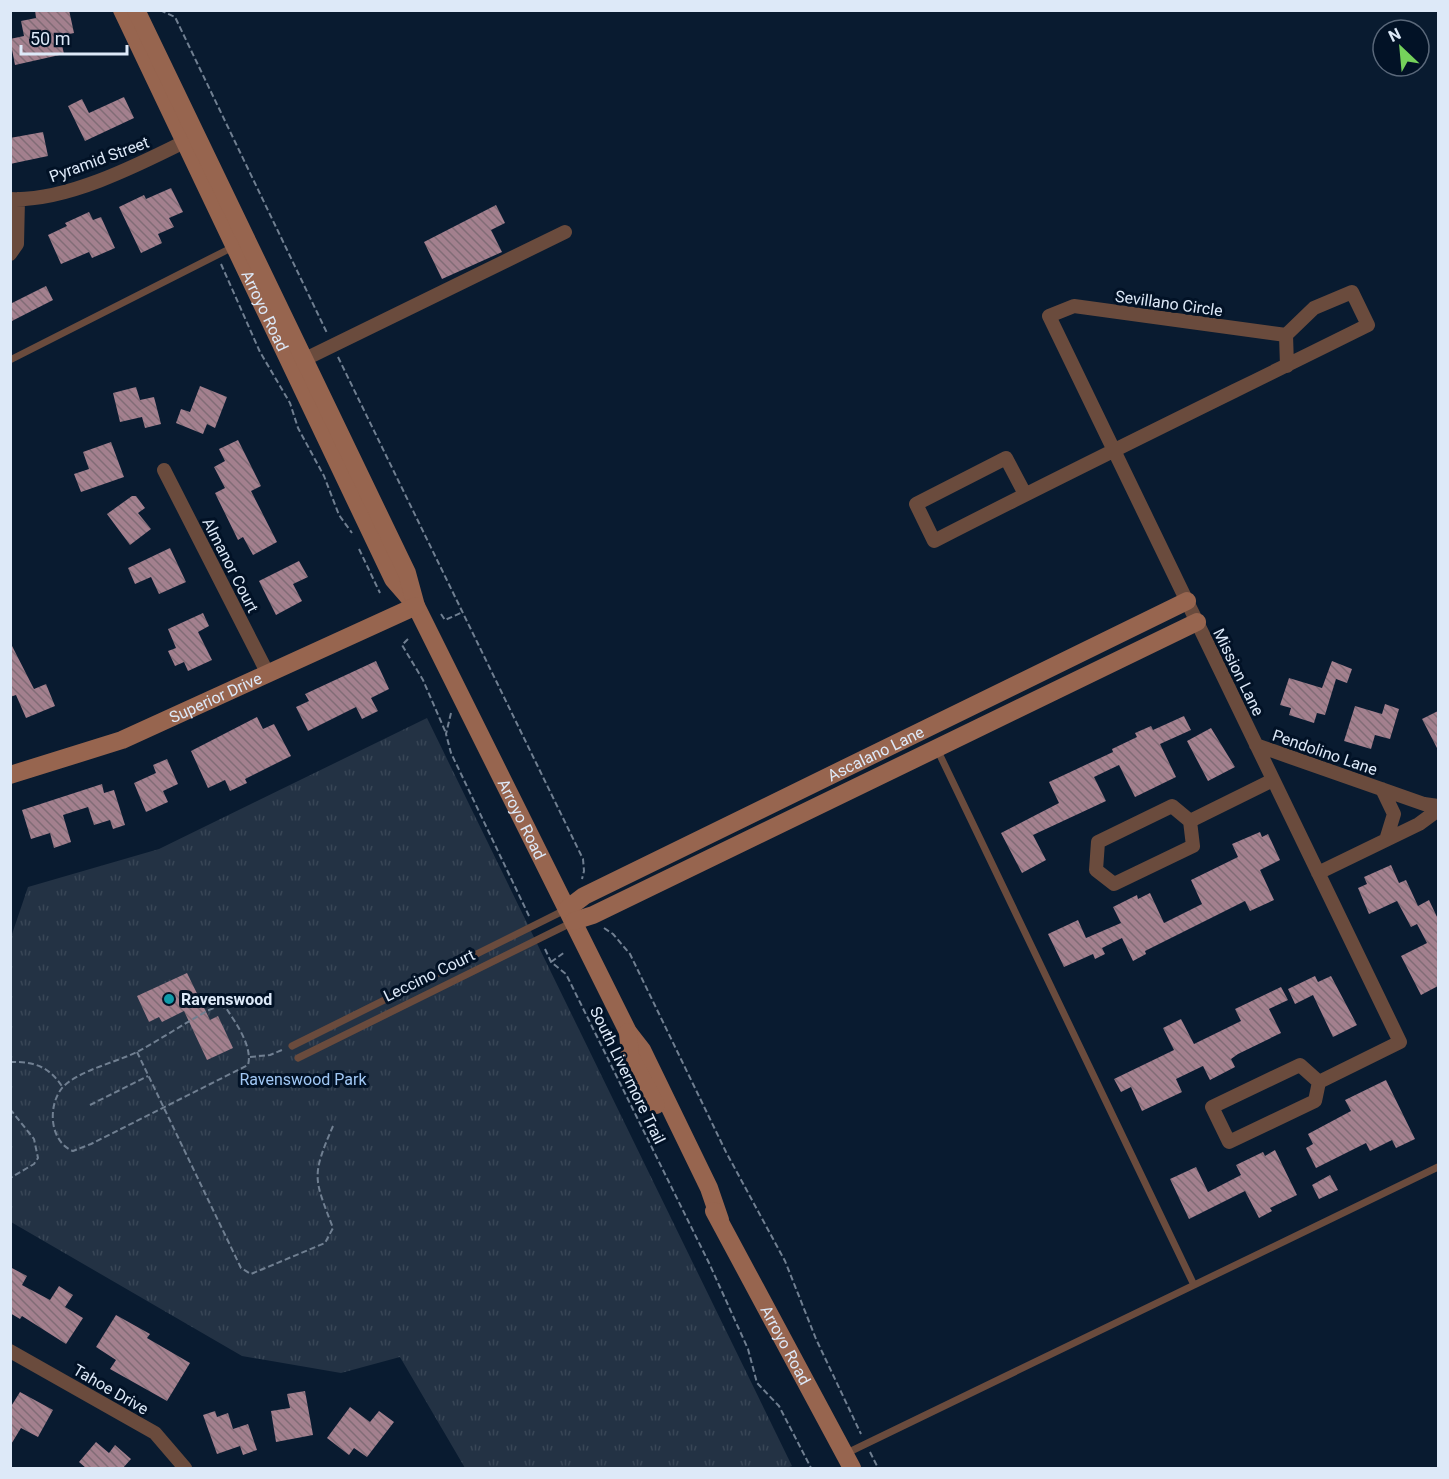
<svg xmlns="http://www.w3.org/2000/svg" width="1449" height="1479" viewBox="0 0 1449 1479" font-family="Roboto,sans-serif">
	<defs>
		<pattern id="grass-tufts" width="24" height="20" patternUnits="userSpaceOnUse" patternTransform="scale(1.5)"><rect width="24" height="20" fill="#233244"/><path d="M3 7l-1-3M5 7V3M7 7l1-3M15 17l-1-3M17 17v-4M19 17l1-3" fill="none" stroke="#384656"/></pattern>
		<pattern id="building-back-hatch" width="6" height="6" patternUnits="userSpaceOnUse" patternTransform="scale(1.5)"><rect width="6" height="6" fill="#a3808e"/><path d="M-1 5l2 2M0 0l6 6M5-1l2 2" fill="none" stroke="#816c76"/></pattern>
	</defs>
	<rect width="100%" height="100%" fill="#091b30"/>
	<path fill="url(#grass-tufts)" d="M427 718 792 1466 786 1468H465L400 1357 341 1373 242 1356 11 1222 10 940 28 887 159 849Z"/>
	<path fill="url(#building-back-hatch)" d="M35 10H69L74 33 60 36 64 54 15 65 10 39 24 36 21 21 36 18Z
		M124 97 134 118 85 141 68 106 82 99 89 113Z
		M43 132 48 156 10 164V138Z
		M171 188 183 212 169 218 174 227 158 234 162 243 141 253 119 207 144 195 146 199Z
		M496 205 505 223 491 230 502 252 442 279 424 242Z
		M89 212 93 220 101 217 115 248 92 258 89 252 61 264 48 235 67 226 65 223Z
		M46 286 53 300 10 322V304Z
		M200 386 227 397 215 428 207 424 203 434 176 423 181 409 190 412Z
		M136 387 140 400 154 397 161 424 145 428 142 417 120 422 113 393Z
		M238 440 261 486 251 491 277 542 253 555 243 537 238 540 215 493 225 488 214 467 225 461 219 449Z
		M111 442 124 477 81 492 74 474 89 469 83 452Z
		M132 496H136L145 508 138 513 151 529 130 545 107 514Z
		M170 548 186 582 159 594 151 577 135 584 128 568Z
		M299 561 308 577 293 584 302 601 276 615 259 581Z
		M203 613 209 626 198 632 212 660 188 671 184 662 175 666 168 651 176 648 168 629Z
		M10 642 34 689 46 684 55 706 26 718 16 695 10 697Z
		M376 661 389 689 371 698 378 711 362 719 356 707 308 731 296 707 309 701 305 694Z
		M1332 661 1352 669 1347 683 1336 679 1325 715 1317 713 1314 723 1289 715 1291 708 1280 705 1289 678 1322 688Z
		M1385 704 1399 709 1390 739 1375 735 1371 749 1344 741 1355 706 1382 714Z
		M1438 711V750L1422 719Z
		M1184 716 1191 730 1160 744 1176 777 1135 797 1119 765 1094 777 1106 801 1033 835 1046 860 1022 873 1001 833 1059 803 1049 782 1113 752 1112 749 1137 737 1135 733 1151 726 1153 730Z
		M257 717 263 729 274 724 291 756 245 779 247 783 230 791 225 780 208 788 191 751Z
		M1211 728 1235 767 1208 781 1187 741Z
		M167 759 178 784 163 791 168 802 146 812 134 783 156 773 153 765Z
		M102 784 104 793 114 790 125 825 113 829 110 820 94 825 88 807 63 815 71 842 54 848 50 833 31 839 22 810Z
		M1260 832 1262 837 1268 834 1280 860 1260 870 1274 900 1250 911 1245 901 1145 951 1146 954 1133 961 1122 938 1102 948 1105 954 1095 959 1093 954 1064 967 1048 934 1078 920 1086 938 1121 923 1113 907 1137 895 1138 899 1150 893 1164 923 1202 904 1191 880 1238 857 1232 844Z
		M1391 865 1399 883 1406 880 1418 906 1429 900 1438 919V986L1421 995 1401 956 1427 943 1417 924 1411 927 1397 901 1369 914 1358 888 1367 884 1364 877Z
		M187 973 210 1020 218 1016 233 1048 207 1060 184 1011 162 1022 159 1017 149 1022 137 996Z
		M1315 976 1318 982 1331 976 1357 1025 1333 1037 1313 995 1295 1004 1288 989Z
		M1281 987 1288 1000 1269 1009 1281 1033 1238 1054 1231 1059 1235 1067 1210 1080 1203 1066 1176 1079 1182 1092 1142 1111 1131 1087 1121 1092 1114 1079 1174 1050 1163 1028 1181 1019 1194 1044 1241 1021 1235 1009Z
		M1386 1080 1415 1139 1396 1148 1392 1140 1370 1151 1366 1143 1316 1168 1306 1148 1313 1144 1308 1134 1351 1111 1345 1100Z
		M1275 1150 1297 1195 1270 1208 1272 1211 1259 1218 1245 1191 1189 1219 1170 1179 1196 1167 1208 1192 1241 1175 1236 1165 1263 1152 1265 1156Z
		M1330 1175 1338 1190 1319 1199 1312 1185Z
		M10 1267 27 1276 22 1285 50 1300 59 1286 73 1295 65 1307 83 1318 66 1344 22 1316 20 1319 10 1313Z
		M116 1315 150 1334 147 1338 190 1363 167 1401 110 1369 116 1360 96 1347Z
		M305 1391 313 1435 276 1442 271 1411 290 1408 287 1394Z
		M20 1392 53 1410 38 1437 21 1428 10 1446V1408Z
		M350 1407 370 1422 379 1411 394 1422 367 1457 354 1448 349 1455 327 1438Z
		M215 1411 217 1417 228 1413 233 1429 248 1424 257 1450 243 1455 240 1446 217 1454 203 1415Z
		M96 1442 109 1453 115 1445 131 1459 123 1468H86L79 1462Z"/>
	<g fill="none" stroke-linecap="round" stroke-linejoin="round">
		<path stroke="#707f91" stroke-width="2" stroke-dasharray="6 3" stroke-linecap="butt" d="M160 10 175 17 327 333
			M221 264 260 352 290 403 298 428 324 476 339 515 352 533
			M338 357 583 859 584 871 582 879
			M359 549 380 593
			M441 614 445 620 463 612
			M408 639 402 645 423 680 446 733
			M451 713 446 734 451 753 529 916
			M604 928 613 934 630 954 726 1152 785 1261 816 1339 861 1434
			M545 949 551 962 566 974 709 1263 748 1349 757 1383 779 1406 811 1468
			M551 962 565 952
			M219 1006 226 1008C236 1023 253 1047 248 1065L91 1144 73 1151C50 1142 47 1107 62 1088 77 1071 117 1062 137 1052 161 1039 185 1023 209 1010Z
			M137 1052 241 1268 251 1274 325 1243 333 1228C314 1178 311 1177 333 1126
			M250 1057 270 1055 282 1050
			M10 1062C34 1061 50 1067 63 1088
			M90 1105 148 1076
			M10 1109 34 1139 38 1158 34 1164 10 1178
			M870 1452 878 1468"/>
		<path stroke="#6a4b3d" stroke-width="7" d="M10 360 233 247
			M937 749 1194 1285
			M292 1046 565 910
			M298 1058 573 922
			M847 1453 1438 1167"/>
		<path stroke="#6a4b3d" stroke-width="14" d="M10 199C67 202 142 163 192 138
			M10 254 17 244 18 199
			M1286 335 1287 366
			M297 363 565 232
			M164 470 268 674
			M1025 494 1006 458 916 504 934 541C1078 467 1223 397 1368 325L1352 292 1314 308 1286 335 1074 306 1049 316C1166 558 1283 800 1400 1042L1319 1082 1315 1101 1229 1142 1212 1107 1300 1065 1319 1082
			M1256 745 1424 804 1438 806
			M1382 789 1394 814 1386 840
			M1190 821 1172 806 1098 842 1096 870 1114 884 1193 846 1190 821 1273 780
			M1318 873 1419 824 1438 810
			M10 1351 155 1433 185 1468"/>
		<g stroke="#97654f" stroke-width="18">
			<path id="s1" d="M122 10 393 579 413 602"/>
			<path id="s2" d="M136 10 407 573 416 606 628 1032 642 1050 709 1188 720 1220"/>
			<path id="s3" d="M10 775 122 740 416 606"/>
			<path id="s4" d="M567 909 584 896 1187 601"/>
			<path d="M574 921 593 915 1197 622"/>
			<path d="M628 1032 630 1056 656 1105"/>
			<path id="s5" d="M714 1211 852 1468"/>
		</g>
	</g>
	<circle fill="#0f9aa8" stroke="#021226" stroke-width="2" cx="169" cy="999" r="6"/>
	<g text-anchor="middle" stroke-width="6" stroke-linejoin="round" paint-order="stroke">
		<g font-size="16" fill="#dde9f8" stroke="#021226">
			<text transform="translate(99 159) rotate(-20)" y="6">Pyramid Street</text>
			<text transform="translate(1169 303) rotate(8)" y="6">Sevillano Circle</text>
			<text dy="6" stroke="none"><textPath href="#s1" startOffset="333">Arroyo Road</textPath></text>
			<text transform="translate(231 565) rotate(63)" y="6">Almanor Court</text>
			<text transform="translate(1239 672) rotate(64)" y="6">Mission Lane</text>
			<text dy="6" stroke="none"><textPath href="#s3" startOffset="220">Superior Drive</textPath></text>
			<text transform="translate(1325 752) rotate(19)" y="6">Pendolino Lane</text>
			<text dy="6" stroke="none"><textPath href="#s4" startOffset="346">Ascalano Lane</textPath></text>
			<text dy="6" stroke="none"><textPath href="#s2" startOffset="897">Arroyo Road</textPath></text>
			<text transform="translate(429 975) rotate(-26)" y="6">Leccino Court</text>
			<text transform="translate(628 1075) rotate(64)" y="6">South Livermore Trail</text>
			<text dy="6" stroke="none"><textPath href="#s5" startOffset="152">Arroyo Road</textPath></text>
			<text transform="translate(111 1389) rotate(30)" y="6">Tahoe Drive</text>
		</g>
		<g font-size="16" font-weight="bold" fill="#dde9f8" stroke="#021226" text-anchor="start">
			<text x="181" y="1005">Ravenswood</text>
		</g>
		<g font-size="16" fill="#a1c8f5" stroke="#021226">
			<text x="303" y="1085">Ravenswood Park</text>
		</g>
	</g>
	<rect width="1449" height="1479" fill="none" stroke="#dde9f8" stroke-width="24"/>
	<g transform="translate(1401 48) rotate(334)"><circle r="28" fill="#021226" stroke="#5a687a" stroke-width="1.5"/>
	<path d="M0-4.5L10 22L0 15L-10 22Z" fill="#75d25b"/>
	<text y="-9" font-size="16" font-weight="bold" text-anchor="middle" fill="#dde9f8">N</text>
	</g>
	<path d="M21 45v9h106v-9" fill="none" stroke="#dde9f8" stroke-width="3"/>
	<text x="30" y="45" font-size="18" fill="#dde9f8" stroke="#021226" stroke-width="4.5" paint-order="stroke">50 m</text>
</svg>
